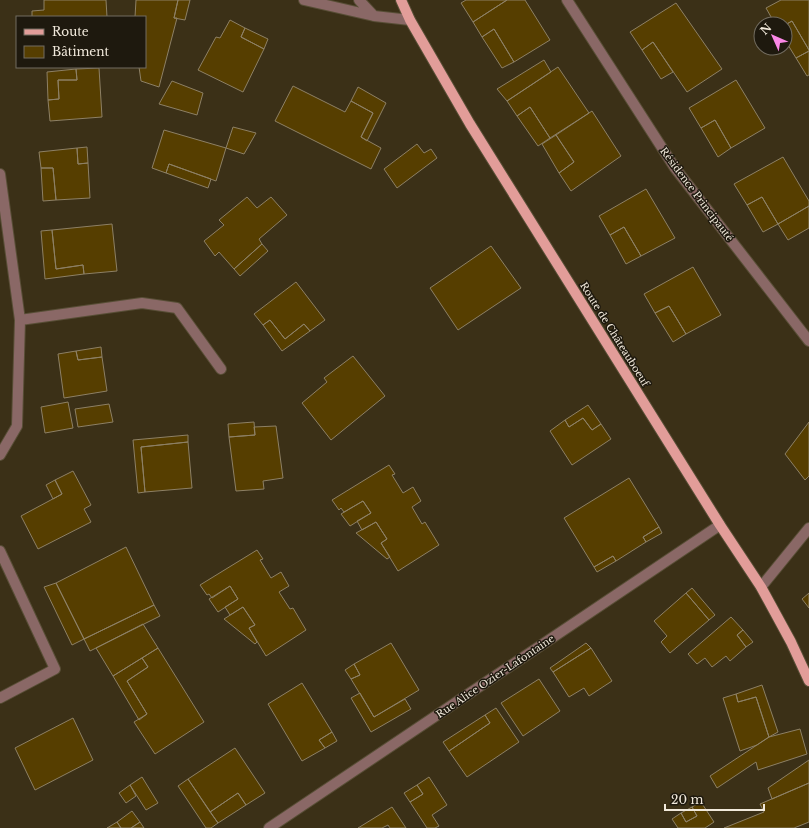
<svg xmlns="http://www.w3.org/2000/svg" width="809" height="828" viewBox="0 0 809 828" font-family="'Libre Baskerville',serif">
	<rect width="100%" height="100%" fill="#3b3017"/>
	<path fill="#563e00" stroke="#8d8065" d="M44 0H106L107 17H32V11L44 10Z
		M136 0H178L174 18H177L159 87 141 81 139 67H145V17H135Z
		M178 0H190L185 20 174 18Z
		M466 0H507L473 22 461 3Z
		M507 0H525L550 40 514 62 494 29 482 37 473 22Z
		M781 0H809V50L792 21 785 25V24H775L766 8Z
		M676 3 722 69 687 92 653 42 642 50 630 32Z
		M230 20 245 28 241 37 264 49 243 92 198 70 216 37 220 38Z
		M792 21 809 50V51L796 58 785 40V25Z
		M245 28 268 39 264 49 241 37Z
		M494 29 514 62 502 68 482 37Z
		M653 42 673 72 661 79 642 50Z
		M809 51V75L807 76 796 58Z
		M544 60 551 72 507 101 497 89Z
		M558 67 589 113 550 138 530 107 517 116 507 101Z
		M99 68 102 117 50 121 48 100 59 99 58 80H77L76 69Z
		M76 69 77 80H58L59 99 48 100 47 72Z
		M736 80 765 128 731 148 715 120 701 128 689 108Z
		M172 81 203 93 197 115 159 104Z
		M293 86 345 112 351 101 373 113 361 137 381 148 371 169 275 121Z
		M358 87 386 103 367 141 361 137 373 113 351 101Z
		M530 107 550 138 538 146 517 116Z
		M592 111 621 156 571 191 559 173 574 162 556 135Z
		M715 120 731 148 718 157 701 128Z
		M233 127 256 133 244 154 226 148Z
		M164 130 226 148 216 181 169 164 166 173 152 168Z
		M556 135 574 162 559 173 542 144Z
		M417 144 424 153 431 149 437 158 397 188 384 169Z
		M87 147 88 163 78 164 77 148Z
		M77 148 78 164 88 163 90 198 56 200 53 168H41L39 152Z
		M783 157 809 201V206L778 224 762 197 747 205 734 184Z
		M169 164 211 179 208 188 166 173Z
		M41 168H53L56 200 43 201Z
		M646 189 675 238 641 256 624 227 610 235 599 216Z
		M247 197 257 208 271 197 287 215 259 239 262 244 234 269 219 252 215 256 204 241 224 225 219 220Z
		M762 197 778 224 763 232 747 205Z
		M809 206V228L788 240 778 224Z
		M112 224 117 271 84 274 83 265 56 269 52 230Z
		M624 227 641 256 626 264 610 235Z
		M52 230 56 269 83 265 84 274 45 279 41 231Z
		M262 244 268 251 240 276 234 269Z
		M491 246 521 288 458 330 430 288Z
		M693 267 721 315 686 334 669 306 655 313 644 294Z
		M296 282 325 320 310 331 304 324 285 339 270 320 263 325 254 314Z
		M669 306 686 334 673 342 655 313Z
		M270 320 285 339 304 324 310 331 282 351 263 325Z
		M101 347 102 357 78 360 76 351Z
		M76 351 78 360 102 357 107 391 64 398 58 354Z
		M353 356 385 396 331 440 302 403 327 382 324 378Z
		M68 402 73 428 45 433 41 407Z
		M109 404 113 422 78 427 75 409Z
		M588 405 601 424 592 430 583 418 569 427 565 420Z
		M583 418 592 430 601 424 611 439 572 465 550 431 565 420 569 427Z
		M254 422 255 435 229 437 228 424Z
		M809 422V476L805 480 785 454Z
		M276 426 283 478 263 481 264 489 236 491 229 437 255 435 254 427Z
		M188 435V442L141 447 145 492 138 493 133 440Z
		M188 442 192 488 145 492 141 447Z
		M389 465 395 474 392 475 403 493 413 487 421 501 412 507 422 524 425 522 439 545 398 571 381 543 387 539 376 522 362 530 357 521 371 513 363 501 344 512 341 508 339 510 332 500Z
		M73 471 91 505 84 509 91 522 38 549 21 516 62 494 55 480Z
		M629 478 659 527 643 537 646 542 616 561 613 556 594 567 564 518Z
		M55 480 62 494 53 499 46 485Z
		M363 501 371 513 350 526 341 514Z
		M376 522 387 539 381 543 390 557 387 559 356 533Z
		M659 527 662 533 646 542 643 537Z
		M126 547 154 605 84 639 56 583Z
		M257 550 263 559 260 560 271 578 281 572 289 586 279 592 290 609 293 608 306 630 266 656 249 628 255 625 243 607 230 615 225 607 238 599 230 586 212 598 209 594 207 595 200 585Z
		M613 556 616 561 597 572 594 567Z
		M56 583 84 639 72 645 44 587Z
		M230 586 238 599 218 612 209 599Z
		M692 588 715 615 709 620 686 593Z
		M686 593 709 620 670 653 661 642 667 636 654 621Z
		M809 593V608L802 599Z
		M154 605 160 616 90 651 84 639Z
		M243 607 255 625 249 628 257 642 255 644 224 619Z
		M731 617 743 630 737 635 746 647 730 661 726 656 712 667 705 658 697 664 688 654Z
		M143 624 158 648 113 676 96 648Z
		M743 630 753 642 746 647 737 635Z
		M391 643 419 690 374 717 351 679 360 675 354 664Z
		M586 643 591 648 553 672 550 668Z
		M158 648 204 722 155 754 134 722 147 714 127 681 148 667 142 658Z
		M591 648 612 681 589 696 584 688 569 697 553 672Z
		M142 658 148 667 127 681 147 714 139 720 113 676Z
		M354 664 360 675 351 679 345 670Z
		M539 679 560 711 523 736 501 703Z
		M302 683 332 732 319 740 325 748 302 761 268 704Z
		M762 685 778 732 769 737 756 697 738 702 736 694Z
		M360 693 374 717 405 699 411 709 371 732 351 698Z
		M736 694 738 702 756 697 769 737 757 745 740 751 723 698Z
		M496 708 519 742 467 777 449 751 490 723 485 715Z
		M485 715 490 723 449 751 443 742Z
		M73 718 93 760 35 790 15 748Z
		M800 729 807 754 758 770 756 762 717 788 710 776 769 737Z
		M332 732 337 741 325 748 319 740Z
		M235 748 265 793 246 805 238 793 210 812 188 779Z
		M809 760V783L772 799 768 788Z
		M142 777 158 803 146 810 130 785Z
		M429 777 447 805 432 815 439 826 435 828H427L410 802 423 794 417 785Z
		M188 779 218 823 211 828H206L178 786Z
		M809 783V822L794 828H724L764 812 760 804Z
		M130 785 136 796 126 803 119 793Z
		M417 785 423 794 410 802 404 793Z
		M238 793 246 805 218 823 210 812Z
		M701 802 714 822 705 828H678L672 819 681 813 686 822 697 816 692 807Z
		M392 807 406 828H390L388 825 382 828H358Z
		M692 807 697 816 686 822 681 813Z
		M132 811 140 822 131 828H121L117 822Z
		M117 822 121 828H107Z
		M140 822 144 828H131Z"/>
	<g fill="none" stroke-linecap="round" stroke-linejoin="round">
		<defs>
			<path id="minor" d="M304 0 374 16 410 20
				M359 0 374 16
				M567 0 675 168 809 341
				M0 174 20 320 17 426 0 455
				M20 320 142 303 177 308 221 369
				M0 551 55 669 0 698
				M761 587 809 528
				M269 828 720 525"/>
			<path id="major" d="M401 0 410 20 470 124 720 525 761 587 791 642 809 681"/>
		</defs>
		<use href="#minor" stroke="#584e36" stroke-width="12"/>
		<use href="#major" stroke="#584e36" stroke-width="12"/>
		<use href="#minor" stroke="#8a6866" stroke-width="10"/>
		<use href="#major" stroke="#e29d99" stroke-width="10"/>
	</g>
	<g text-anchor="middle" stroke-width="3" stroke-linejoin="round" paint-order="stroke">
		<g font-size="10" fill="#f1e9db" stroke="#1e190e">
			<text transform="translate(697 194) rotate(53)" y="4">Résidence Principauté</text>
			<text transform="translate(615 334) rotate(58)" y="4">Route de Châteauboeuf</text>
			<text transform="translate(495 676) rotate(-34)" y="4">Rue Alice Ozier-Lafontaine</text>
		</g>
	</g>
	<rect x="16" y="16" width="130" height="52" fill="#1e190e" stroke="#726c60"/>
	<rect x="24" y="29" width="20" height="6" fill="#e29d99" stroke="#726c60"/>
	<text x="52" y="36" font-size="12" fill="#f1e9db">Route</text>
	<rect x="24" y="46" width="20" height="12" fill="#563e00" stroke="#726c60"/>
	<text x="52" y="56" font-size="12" fill="#f1e9db">Bâtiment</text>
	<g transform="translate(773 36) rotate(315)"><circle r="19" fill="#1e190e" stroke="#726c60"/>
	<path d="M0-3L7 15L0 10L-7 15Z" fill="#fa87e6"/>
	<text y="-6" font-size="11" font-weight="bold" text-anchor="middle" fill="#f1e9db">N</text>
	</g>
	<path d="M665 804v6h99v-6" fill="none" stroke="#f1e9db" stroke-width="2"/>
	<text x="671" y="804" font-size="12" fill="#f1e9db" stroke="#1e190e" stroke-width="3" paint-order="stroke">20 m</text>
</svg>
